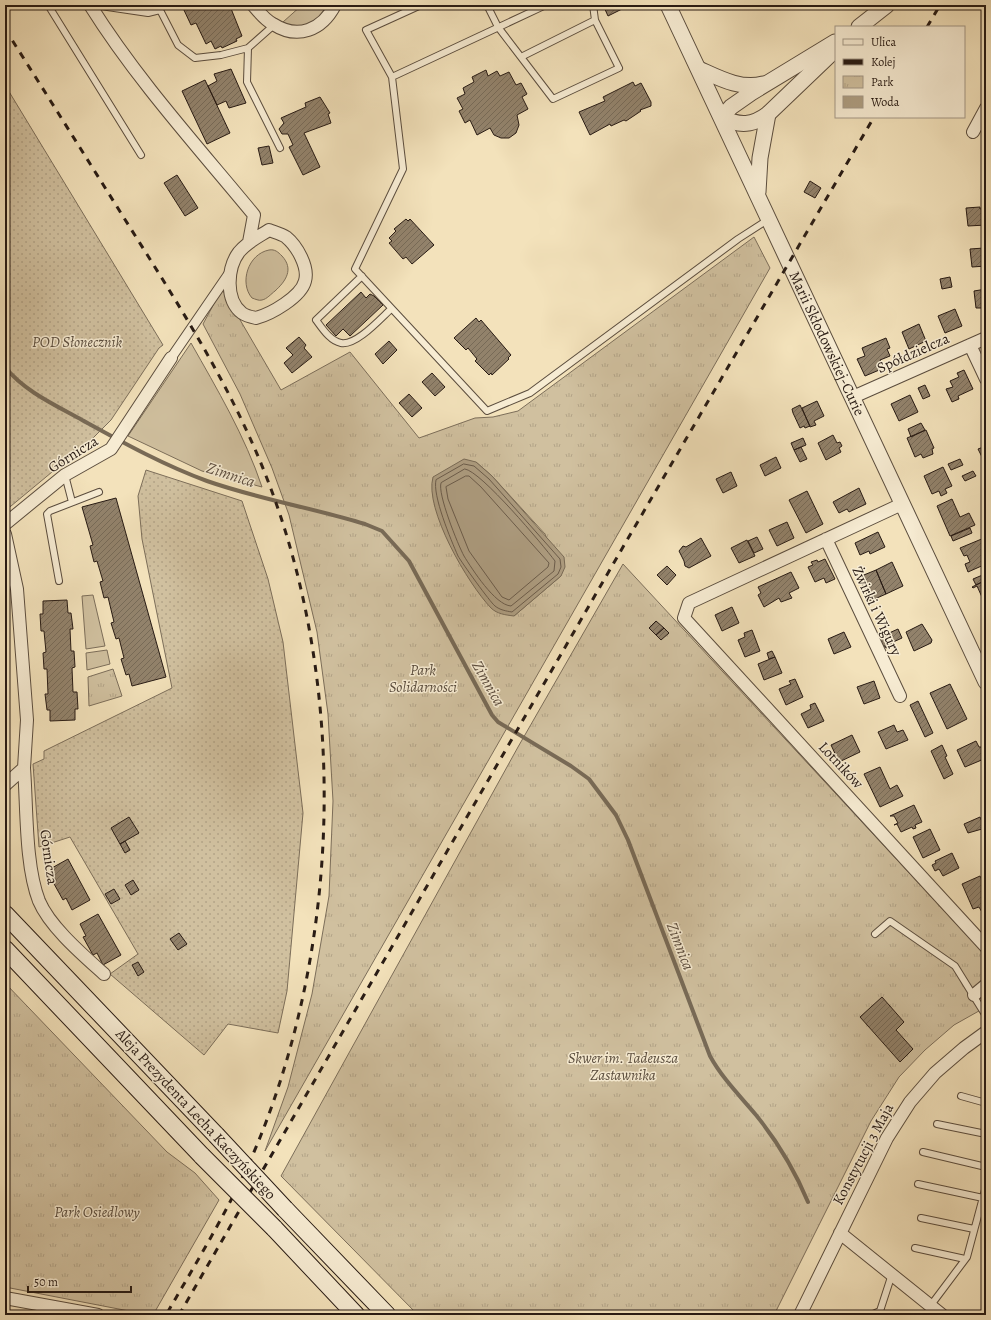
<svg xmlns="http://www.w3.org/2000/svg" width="991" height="1320" viewBox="0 0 991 1320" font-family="Alegreya,serif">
	<defs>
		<pattern id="park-tufts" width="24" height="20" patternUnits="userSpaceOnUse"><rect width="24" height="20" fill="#d0c09f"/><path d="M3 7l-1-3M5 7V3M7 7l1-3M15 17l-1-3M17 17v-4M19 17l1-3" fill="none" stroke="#b3a488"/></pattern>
		<pattern id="garden-dots" width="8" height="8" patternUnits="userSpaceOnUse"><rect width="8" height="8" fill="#d0c09f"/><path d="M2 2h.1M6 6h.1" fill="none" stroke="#b3a488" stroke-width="1.8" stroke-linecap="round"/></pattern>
		<pattern id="building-hatch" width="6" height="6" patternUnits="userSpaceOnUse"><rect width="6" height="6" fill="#92826b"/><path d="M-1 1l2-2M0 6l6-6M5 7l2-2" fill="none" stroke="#776a57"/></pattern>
	</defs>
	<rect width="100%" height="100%" fill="#f3e2bb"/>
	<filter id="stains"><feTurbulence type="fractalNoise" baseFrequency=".005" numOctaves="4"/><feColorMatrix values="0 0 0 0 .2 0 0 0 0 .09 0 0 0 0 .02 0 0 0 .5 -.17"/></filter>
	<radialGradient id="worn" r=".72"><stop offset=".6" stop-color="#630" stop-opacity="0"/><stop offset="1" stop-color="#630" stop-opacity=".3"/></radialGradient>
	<path fill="#d0c09f" stroke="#7c6e5a" d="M302 5H307L308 8 310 5H327C319 22 301 33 283 22Z
		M269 250C275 249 278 252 282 256 294 269 286 281 275 291 271 294 267 299 262 300 259 301 255 299 252 298 239 283 248 254 269 250Z
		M191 343C217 389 245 436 262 487L202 471 128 436Z
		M93 595 105 646 86 649 82 596Z
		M107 650 110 664 87 670 86 653Z"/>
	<path fill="url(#park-tufts)" stroke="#7c6e5a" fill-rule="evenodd" d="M754 237 770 268 265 1151 288 1087 312 994 329 896 333 801 328 714 317 632 289 515 272 468 240 394 203 324 222 289 281 390 350 352 419 438 475 418 493 417 518 411ZM476 462 492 476 545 534 561 576 514 616Z
		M623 564 986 956V1007L954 1025 925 1050 899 1077 871 1121 774 1315H418L281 1176 518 747Z
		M113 669 122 696 89 706 88 677Z
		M5 983 167 1152 195 1173 219 1200 153 1315H139L129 1311 5 1287Z"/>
	<path fill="url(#garden-dots)" stroke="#7c6e5a" d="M5 85 163 345 159 348 111 420 93 438 5 511Z
		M146 470 242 501 268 579 283 642 303 813 287 991 278 1033 228 1024 204 1055 110 974 138 954 70 837 39 847 33 764 44 759V751L172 688 142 539 138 496Z"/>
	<path fill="#ae9e82" stroke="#786a56" d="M464 459 476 462 492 476 564 557 565 567 561 576 514 616C506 615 497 614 491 608 468 584 424 509 433 477Z"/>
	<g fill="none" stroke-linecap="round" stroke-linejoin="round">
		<path stroke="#6b5c4b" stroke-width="1" d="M464 464 474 466 489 479 560 559 561 567 558 574 512 612C506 611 500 610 495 606 490 602 462 563 458 556 451 540 432 495 436 480Z
			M465 469C481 471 543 545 555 561L554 571 511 606C495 605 472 569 464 556 458 545 437 493 441 483Z
			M466 476H469L481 487 549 563 548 567 509 600 502 597 469 551 448 499 446 487Z"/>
		<path stroke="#786a56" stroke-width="4" d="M5 367C24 391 55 405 82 420 122 442 163 465 207 481 258 499 313 508 365 524L382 531 409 561 492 715 498 722 571 766 589 779 616 815 628 840 710 1056C722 1078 740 1096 756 1115 777 1141 795 1171 808 1202"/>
	</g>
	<path fill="url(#building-hatch)" stroke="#281b14" d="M226 5 227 8 230 6 242 36 236 39 237 41 222 48 221 46 215 49 211 41 206 44 196 23 191 25 183 8 187 5Z
		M603 5H628V6L608 16Z
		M231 69 246 103 229 108 226 101 217 105 208 86 217 81 214 74Z
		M486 70 488 76 497 71 500 76 509 72 516 85 521 83 527 94 522 97 528 109 517 115 519 125 516 133 509 138H501L494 135 490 128 477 135 470 120 465 123 459 111 463 109 457 98 465 94 463 88 474 82 472 77Z
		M205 80 230 133 207 144 182 91Z
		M633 82 635 86 641 83 651 102V106L640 110 641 111 626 121 624 120 611 126 610 124 590 135 579 112 605 101 603 97Z
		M320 97 330 113 328 114 331 123 304 133 320 167 303 175 289 147 293 145 288 134H282L279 129 284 123 281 118 306 107 305 103Z
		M269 146 273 163 262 165 258 148Z
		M177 175 198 208 185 216 164 183Z
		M810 181 821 188 815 198 804 192Z
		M980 207V209L985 208 986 225 968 226 966 208Z
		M406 219 408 221 410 219 434 245 412 264 406 257 403 259 389 243 392 241 389 238 396 231 394 229Z
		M984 248V251H986V266L972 267 970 249Z
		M950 277 952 287 942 289 940 279Z
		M986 289V308H976L974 291Z
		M361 292 366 298 370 294 374 296 383 305 350 336 343 329 336 336 326 325Z
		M955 309 962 326 945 333 938 316Z
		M476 318 479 322 481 320 511 355 508 358 509 359 492 375 491 373 489 375 475 361 477 359 468 348 466 350 454 338Z
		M919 324 926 341 909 349 902 332Z
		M299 337 306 345 304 348 312 357 292 373 284 363 293 355 286 348Z
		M886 338 890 348 887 349 890 356 880 360 884 368 865 376 857 359 865 356 862 348Z
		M389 341 397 350 383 364 375 354Z
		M964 370 973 389 958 396 959 399 952 402 946 389 953 387 950 381 959 377 957 373Z
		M432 373 445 387 435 396 422 382Z
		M925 385 930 396 923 399 918 388Z
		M409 394 422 408 412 417 399 403Z
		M910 395 918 412 899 421 891 404Z
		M817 401 824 416 814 421 816 425 810 427 802 408Z
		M800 405 810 426 805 428 804 426 800 428 793 413 792 409Z
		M921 423 925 430 911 437 908 429Z
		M926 430 934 448 932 449 933 454 923 458 921 454 915 457 907 438Z
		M833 435 837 443 840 442 842 446 839 448 841 452 826 460 818 443Z
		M803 438 806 445 794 450 791 443Z
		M986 446V465L978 449Z
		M801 447 807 459 800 462 794 450Z
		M776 457 781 468 765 476 760 465Z
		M960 459 963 465 951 470 948 464Z
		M943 467 952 486 945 489 947 493 941 496 939 491 932 494 924 476Z
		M973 471 976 476 965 481 962 476Z
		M731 472 737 486 723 493 716 479Z
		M859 488 866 504 849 512 847 509 839 513 833 502Z
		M807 491 823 524 806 533 789 500Z
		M116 498 166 677 132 686 129 674 126 675 121 659 124 658 119 638 116 639 111 623 114 622 108 597 104 598 100 582 103 581 97 561 94 562 90 546 93 545 82 507Z
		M952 499 960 517 969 513 975 525 950 536 937 506Z
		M787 522 794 538 777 546 769 530Z
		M970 528 972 533 953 541 951 536Z
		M878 532 885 547 870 554 869 551 860 555 855 543Z
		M757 537 763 549 754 553 748 541Z
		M701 538 711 556 689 568 685 566 684 561 679 551 683 546 686 547Z
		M984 538 986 564 968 572 965 564 970 562 967 555 964 556 960 548Z
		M747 540 755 556 739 563 731 548Z
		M825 559 835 579 826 583 824 578 815 582 808 567 813 565 811 562 817 560 818 562Z
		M892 562 903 586 886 594 876 570Z
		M667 566 676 575 667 585 657 575Z
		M876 570 886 594 870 601 859 577Z
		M791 572 799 588 789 593 792 598 781 602 779 598 764 607 758 595 761 593 758 587Z
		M985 574 986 580 976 585 973 579Z
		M986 580V606L977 586 973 588 972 587Z
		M67 600 68 613H71L73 629H70L71 651H74L75 667 72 668 73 692H77L78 709H75V720L50 721V710H47L45 694H48L47 669H44L43 653 46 652 44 631H41L40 614H43V601Z
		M732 607 739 623 722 631 715 615Z
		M656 621 664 628 656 635 649 628Z
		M922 624 932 640 931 643 914 651 906 632Z
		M664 628 669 633 661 640 656 635Z
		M898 629 902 638 891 643 892 645 886 648 885 646 882 647 878 638Z
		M752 630 760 651 745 657 738 640 745 637 744 633Z
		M844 632 851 647 834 654 828 639Z
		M772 651 775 657 769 659 767 653Z
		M775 657 782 673 764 680 758 664Z
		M795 679 803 697 786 705 779 689 791 684 789 681Z
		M874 681 880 698 864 704 857 687Z
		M950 684 967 719 947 729 930 693Z
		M918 701 933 733 925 737 910 705Z
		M815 703 824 721 808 728 801 714 811 709 810 705Z
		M894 725 897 732 903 730 908 740 886 749 878 732Z
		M852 735 860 752 839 762 831 745Z
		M976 741 979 747H984L986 750 982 754 984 759 965 767 957 750Z
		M942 745 947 756 945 757 953 774 944 779 931 751Z
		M880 767 890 789 897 785 903 796 880 807 864 774Z
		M914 805 922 822 915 825 916 828 913 829 912 827 901 832 897 824 894 825 898 823 894 816H890Z
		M129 817 139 833 120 844 111 828Z
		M980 817 984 826 981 827 982 829 968 833 964 824Z
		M930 829 940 850 923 858 913 837Z
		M125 841 130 850 125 853 120 844Z
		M952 853 959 868 943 876 939 869 935 871 932 865 936 863 935 861Z
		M68 859 90 900 72 910 66 898 63 900 53 882 56 881 50 869Z
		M980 876 986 889V912L983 914 979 907 973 909 962 884Z
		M133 880 139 890 131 895 125 885Z
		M114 889 120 899 111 904 105 894Z
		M98 914 121 955 103 965 97 953 93 955 83 937 86 936 80 924Z
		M179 933 187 944 178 950 170 939Z
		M138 962 144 972 138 976 132 965Z
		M882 997 904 1022 896 1030 913 1049 900 1062 860 1017Z"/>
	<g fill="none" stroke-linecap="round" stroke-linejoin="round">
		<defs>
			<path id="service" d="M48 5 141 155
				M94 5 148 13 160 10 178 45 195 58 221 55 248 48 274 25
				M421 5 366 30 392 77 403 169 355 269 487 411 530 393 738 239 769 219
				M487 5 498 27 553 99 619 68 595 20 593 5
				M248 48 247 82 280 148
				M521 57 595 20
				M392 77 546 5
				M362 276 316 320C322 328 330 341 341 343 356 346 380 319 391 309
				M65 475 72 502
				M59 581 47 514 50 511 99 492
				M875 934 890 921 955 966 986 1016
				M961 1096 986 1103
				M937 1124 986 1134
				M923 1152 986 1167
				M918 1184 983 1198
				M921 1218 974 1229
				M915 1248 965 1259
				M931 1305 967 1257 986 1186
				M871 1315 880 1311 892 1274"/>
			<path id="pedestrian" d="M171 358 230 272"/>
			<path id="minor" d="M90 5C137 80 198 147 254 215L249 242
				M253 5C259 12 265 20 273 24 298 40 322 30 335 5
				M973 132 986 108
				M269 230C274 232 282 234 286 237 297 246 309 267 305 281 301 297 271 314 256 318 251 317 246 316 242 313 225 300 227 268 239 252 247 242 258 237 269 230Z
				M970 345 986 379
				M853 397 986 338
				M902 504 689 603 684 618 986 947
				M5 524 65 475 111 449 171 358
				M5 534 17 589 27 720 24 768 5 785
				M826 539 900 696
				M24 768C27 807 25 865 39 901 50 927 83 955 104 974
				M974 995 986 985
				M840 1233 942 1315
				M5 1298 98 1315
				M800 1315 887 1138 910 1102 935 1073 964 1048 986 1032"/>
			<g id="tertiary">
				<path id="s1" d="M668 5 986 682"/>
				<path d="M859 27 887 5"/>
				<path d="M699 69C719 78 741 90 763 84"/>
				<path d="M722 117C740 127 753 125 768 114L836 49"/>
				<path d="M722 117 731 107 751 93 835 42"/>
				<path d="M758 192 760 158 768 114"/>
			</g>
			<path id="secondary" d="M5 914 216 1135
				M5 949 202 1156
				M285 1209 387 1315
				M274 1228 356 1315"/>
		</defs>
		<use href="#service" stroke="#5b4d3e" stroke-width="8"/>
		<use href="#pedestrian" stroke="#5b4d3e" stroke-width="11"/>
		<use href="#minor" stroke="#5b4d3e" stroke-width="14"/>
		<use href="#tertiary" stroke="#5b4d3e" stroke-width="17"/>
		<use href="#secondary" stroke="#281b14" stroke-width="19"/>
		<use href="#service" stroke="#f7ecd3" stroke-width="6"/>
		<use href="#pedestrian" stroke="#f7ecd3" stroke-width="9"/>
		<use href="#minor" stroke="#f7ecd3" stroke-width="12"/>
		<use href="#tertiary" stroke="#f7ecd3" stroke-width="15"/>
		<use href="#secondary" stroke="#f7ecd3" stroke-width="17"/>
		<path stroke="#281b14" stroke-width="3" stroke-dasharray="7 7" stroke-linecap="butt" d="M927 27 940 5
			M5 29C49 98 92 167 136 237 177 302 218 367 250 438 347 651 347 918 261 1135 236 1198 200 1256 166 1315
			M179 1315 623 547 874 117"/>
		<defs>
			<path id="secondary-bridge" d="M216 1135 285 1209
				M202 1156 274 1228"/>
		</defs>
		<use href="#secondary-bridge" stroke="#281b14" stroke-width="19" stroke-linecap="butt"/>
		<use href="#secondary-bridge" stroke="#f7ecd3" stroke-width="17"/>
	</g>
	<g text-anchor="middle" stroke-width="3" stroke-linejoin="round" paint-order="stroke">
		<g font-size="15" font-style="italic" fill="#5a4d3e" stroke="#f7ecd3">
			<text x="77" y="347">POD Słonecznik</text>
			<text x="423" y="675">Park<tspan x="423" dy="17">Solidarności</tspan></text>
			<text x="623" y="1063">Skwer im. Tadeusza<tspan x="623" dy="17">Zastawnika</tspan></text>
			<text x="97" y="1217">Park Osiedlowy</text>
		</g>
		<g font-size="15" fill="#281b14" stroke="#f7ecd3">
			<text dy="5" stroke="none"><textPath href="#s1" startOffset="374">Marii Skłodowskiej-Curie</textPath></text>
			<text transform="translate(913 353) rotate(-24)" y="5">Spółdzielcza</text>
			<text transform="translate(73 454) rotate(-32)" y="5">Górnicza</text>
			<text transform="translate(877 611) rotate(65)" y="5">Żwirki i Wigury</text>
			<text transform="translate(841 765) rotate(47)" y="5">Lotników</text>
			<text transform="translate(49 857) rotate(82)" y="5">Górnicza</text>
			<text transform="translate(196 1114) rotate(47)" y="5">Aleja Prezydenta Lecha Kaczyńskiego</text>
			<text transform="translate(863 1154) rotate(-62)" y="5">Konstytucji 3 Maja</text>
		</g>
		<g font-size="16" font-style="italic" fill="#5e4f40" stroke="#f7ecd3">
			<text transform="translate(231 474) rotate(18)" y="6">Zimnica</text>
			<text transform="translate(489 683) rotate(60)" y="6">Zimnica</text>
			<text transform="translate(681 946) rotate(69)" y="6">Zimnica</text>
		</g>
	</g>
	<rect width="991" height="1320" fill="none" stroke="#f3e2bb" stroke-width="20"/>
	<rect x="6" y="6" width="979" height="1308" fill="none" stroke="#281b14" stroke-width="2"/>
	<rect x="10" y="10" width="971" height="1300" fill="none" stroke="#281b14"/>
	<rect x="835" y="26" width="130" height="92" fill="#f7ecd3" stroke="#a49887"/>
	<rect x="843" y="39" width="20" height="6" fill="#f7ecd3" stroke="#a49887"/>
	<text x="871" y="46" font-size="12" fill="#281b14">Ulica</text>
	<rect x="843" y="59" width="20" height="6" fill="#281b14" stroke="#a49887"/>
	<text x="871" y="66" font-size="12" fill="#281b14">Kolej</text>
	<rect x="843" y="76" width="20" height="12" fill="url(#park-tufts)" stroke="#a49887"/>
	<text x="871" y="86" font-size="12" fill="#281b14">Park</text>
	<rect x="843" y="96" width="20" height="12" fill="#ae9e82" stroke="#a49887"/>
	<text x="871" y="106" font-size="12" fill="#281b14">Woda</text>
	<path d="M28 1286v6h103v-6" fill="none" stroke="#281b14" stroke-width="2"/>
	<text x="34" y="1286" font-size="12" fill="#281b14" stroke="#f7ecd3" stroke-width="3" paint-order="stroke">50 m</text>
	<rect width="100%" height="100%" filter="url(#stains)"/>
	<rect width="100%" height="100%" fill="url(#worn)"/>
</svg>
